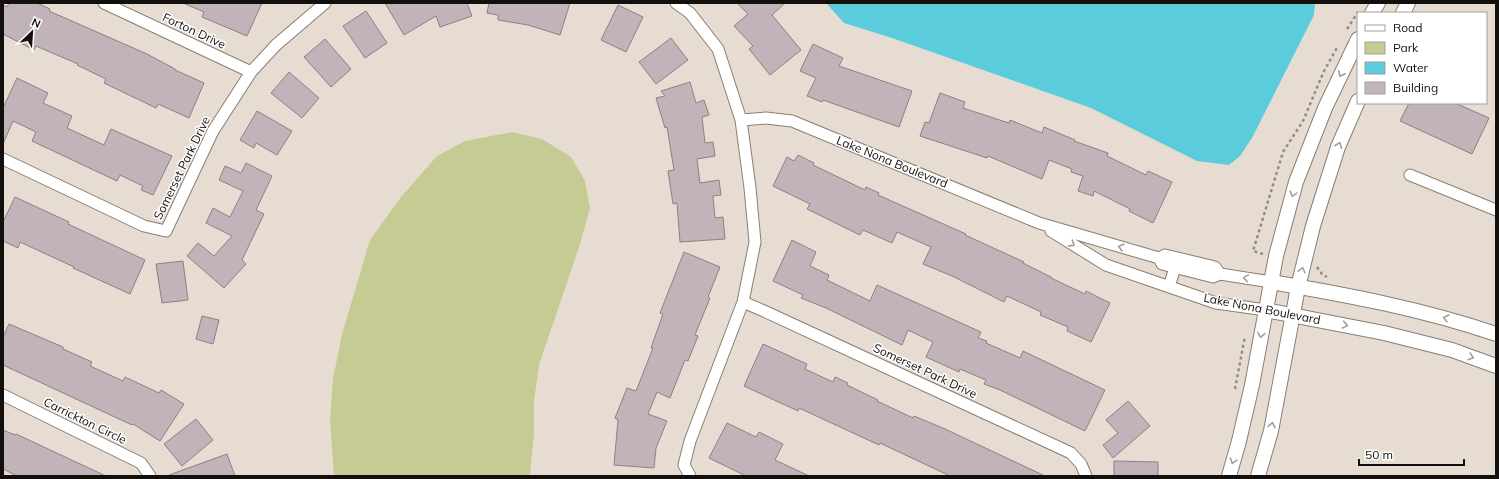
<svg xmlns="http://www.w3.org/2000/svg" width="1499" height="479" viewBox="0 0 1499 479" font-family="Mulish,sans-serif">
	<rect width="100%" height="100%" fill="#e7dcd2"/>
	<path fill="#c6cb94" d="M512 132 542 139 571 157 585 181 590 208 580 244 539 365 534 401V432L530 476H334L330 420 333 379 342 334 370 240 401 197 437 156 465 141Z"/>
	<path fill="#5bccdc" d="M826 3H1315L1314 15 1252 138 1240 156 1229 165 1197 161 1091 108 892 38 844 23Z"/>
	<path fill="#c1b3ba" stroke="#8d8086" d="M9 3H37L50 9 49 11 147 54 175 69V70L204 83 189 118 158 104 156 108 104 83 106 79 77 65 78 64 36 46 34 50 3 34V5L7 7Z
		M183 3H262L247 36 202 17 204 12Z
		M385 3H467L472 16 440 27 436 16 404 35Z
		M489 3H570L560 35 528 25 498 20V15L487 13Z
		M737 3H785L772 15 801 50 770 75 749 49 753 46 734 26 748 14Z
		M618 5 643 17 626 52 601 40Z
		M366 11 387 43 365 58 343 26Z
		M671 38 688 60 656 84 639 62Z
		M325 39 351 69 331 87 304 57Z
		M813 44 843 58 839 66 912 91 899 127 823 100 822 102 807 96 816 78 800 71Z
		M289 72 319 98 302 118 271 93Z
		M17 78 48 93 43 103 72 116 67 128 104 145 111 129 172 156 153 195 141 190 143 186 120 175 117 181 32 141 36 132 13 121 3 144V108Z
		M690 82 696 103 704 100 709 115 702 117 705 143 713 142 715 156 697 159 700 183 719 180 721 195 713 196 715 218 723 217 725 239 680 242 677 203 673 204 668 171 674 170 667 127 665 128 656 98 665 96 661 91Z
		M940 93 965 102 963 108 1009 123 1010 120 1042 133 1044 127 1075 140 1074 141 1108 153 1107 156 1146 175 1148 171 1172 182 1153 223 1129 211 1130 209 1094 191 1093 196 1078 191 1083 176 1071 172 1072 169 1049 160 1042 179 988 156 987 158 920 136 925 122 929 123Z
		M1409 103H1455L1489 118 1472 154 1400 121Z
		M257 111 292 131 277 155 256 143 254 148 240 140Z
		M798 155 814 163 813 165 865 190 866 187 879 193 878 195 966 234 965 235 1024 262 1023 263 1051 277V278L1085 294 1086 291 1110 303 1091 342 1067 331 1068 327 1040 315 1041 312 1007 296 1004 302 952 276 923 264 931 247 897 232 892 243 863 230 860 235 807 209 810 204 773 186 787 157 794 161Z
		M246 163 272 176 256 210 264 214 242 260 246 264 224 288 187 256 198 243 214 256 232 236 206 223 213 208 230 217 243 191 219 180 225 166 241 173Z
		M15 197 69 222 68 224 145 260 130 294 73 268 74 267 20 242 18 248 3 241V222Z
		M792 240 816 252 810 266 829 275 827 280 870 301 877 285 981 332 978 338 987 341 986 343 1020 358 1023 351 1105 390 1085 431 1000 390 984 384 986 380 960 369 959 372 926 357 933 342 908 330 902 345 826 308 801 298 803 295 773 281Z
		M684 252 720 267 708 297 710 298 695 335 698 336 688 361 685 360 670 398 657 392 648 414 667 421 656 448 654 468 614 465 618 420 615 418 627 388 636 391 653 348H651L663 314 660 313Z
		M183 261 188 300 162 303 156 264Z
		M202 316 219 320 213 344 196 339Z
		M9 324 63 347V349L92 362 90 366 123 381 125 377 159 393 161 390 184 404 160 441 133 424 132 425 3 365V337Z
		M763 344 807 364 805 369 833 382 835 377 848 383 847 385 878 400 877 401 913 418 914 416 945 429 1045 476H950L880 443 879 445 799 408 798 411 744 386Z
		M1128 401 1150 426 1113 458 1103 445 1118 433 1106 420Z
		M196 419 213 440 182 466 164 444Z
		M727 423 756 437 759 432 783 444 775 460 809 476H746L709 458Z
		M3 430 15 435 16 434 106 476H17L3 469Z
		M227 454 235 476H169V475Z
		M1114 461 1158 462V476H1114Z"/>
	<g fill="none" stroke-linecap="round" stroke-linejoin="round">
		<defs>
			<path id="minor" d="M104 3 251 72
				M676 3 690 13 718 49 741 120 750 188 755 242 743 302 690 441 684 465 690 476
				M741 120 766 118 792 121 1039 223 1159 258 1165 255 1215 267 1220 274
				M3 159 144 226 166 231 213 131 251 72 276 45 325 3
				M1410 175 1496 210
				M1051 231 1106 265 1216 303 1266 310
				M1159 258 1162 264 1213 277 1220 274 1271 282
				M1169 287 1177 261
				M743 302 764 311 1071 453 1081 464 1086 476
				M3 395 141 463 150 476"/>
			<path id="tertiary" d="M1372 13 1378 3
				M1403 13 1408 3
				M1271 282C1347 295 1423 309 1496 334
				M1266 310 1384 333 1452 350 1496 366
				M1229 476 1239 441 1252 385 1276 256 1296 182 1325 108 1358 39
				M1258 476 1271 431 1298 287 1313 226 1338 147 1358 101"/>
		</defs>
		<use href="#minor" stroke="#887e75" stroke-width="13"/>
		<use href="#tertiary" stroke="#887e75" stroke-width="16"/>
		<path stroke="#948c84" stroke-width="2.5" stroke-dasharray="3 3" stroke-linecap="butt" d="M1347 29 1358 12
			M1263 254 1253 251 1283 152 1303 121 1324 71 1338 46
			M1317 267 1322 274 1327 277
			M1235 389 1245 336"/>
		<use href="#minor" stroke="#fff" stroke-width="11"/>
		<use href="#tertiary" stroke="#fff" stroke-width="14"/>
	</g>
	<defs><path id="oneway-chevron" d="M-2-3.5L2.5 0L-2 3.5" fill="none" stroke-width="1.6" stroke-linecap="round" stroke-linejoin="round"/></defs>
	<g stroke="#a19f9e">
		<use href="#oneway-chevron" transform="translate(1341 74) rotate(115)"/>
		<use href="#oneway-chevron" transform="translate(1339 145) rotate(-68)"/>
		<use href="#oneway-chevron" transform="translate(1293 194) rotate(105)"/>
		<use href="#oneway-chevron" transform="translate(1072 244) rotate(33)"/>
		<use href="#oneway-chevron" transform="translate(1121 247) rotate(-164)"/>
		<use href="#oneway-chevron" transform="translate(1302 270) rotate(-77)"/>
		<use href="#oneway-chevron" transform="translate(1246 278) rotate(-171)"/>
		<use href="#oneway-chevron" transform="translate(1446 318) rotate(-166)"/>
		<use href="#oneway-chevron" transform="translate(1345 325) rotate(11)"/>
		<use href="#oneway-chevron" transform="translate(1261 335) rotate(100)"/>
		<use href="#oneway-chevron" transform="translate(1471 357) rotate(19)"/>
		<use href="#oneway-chevron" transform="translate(1272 425) rotate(-79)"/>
		<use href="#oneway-chevron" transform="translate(1233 461) rotate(107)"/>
	</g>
	<g text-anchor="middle" stroke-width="3" stroke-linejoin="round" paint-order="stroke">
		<g font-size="12" fill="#130f0c" stroke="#fff">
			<text transform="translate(194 31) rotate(25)" y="4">Forton Drive</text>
			<text transform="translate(892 162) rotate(22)" y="4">Lake Nona Boulevard</text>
			<text transform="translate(182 168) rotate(-64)" y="4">Somerset Park Drive</text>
			<text transform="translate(1262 309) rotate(11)" y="4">Lake Nona Boulevard</text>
			<text transform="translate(925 371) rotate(25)" y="4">Somerset Park Drive</text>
			<text transform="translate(85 421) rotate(26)" y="4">Carrickton Circle</text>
		</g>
	</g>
	<rect width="1499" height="479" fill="none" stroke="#130f0c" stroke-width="8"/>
	<rect x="1357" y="12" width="130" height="92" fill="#ffffff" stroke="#a19f9e"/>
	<rect x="1365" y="25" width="20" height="6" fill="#ffffff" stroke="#a19f9e"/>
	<text x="1393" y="32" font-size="12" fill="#130f0c">Road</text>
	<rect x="1365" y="42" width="20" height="12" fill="#c6cb94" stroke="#a19f9e"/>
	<text x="1393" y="52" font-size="12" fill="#130f0c">Park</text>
	<rect x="1365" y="62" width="20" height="12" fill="#5bccdc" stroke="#a19f9e"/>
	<text x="1393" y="72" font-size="12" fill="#130f0c">Water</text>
	<rect x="1365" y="82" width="20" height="12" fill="#c1b3ba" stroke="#a19f9e"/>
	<text x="1393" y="92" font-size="12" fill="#130f0c">Building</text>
	<g transform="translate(32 32) rotate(25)" stroke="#ffffff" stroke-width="3" paint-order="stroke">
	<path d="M0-3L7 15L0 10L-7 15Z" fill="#130f0c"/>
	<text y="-6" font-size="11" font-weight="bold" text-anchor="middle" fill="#130f0c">N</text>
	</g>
	<path d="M1359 459v6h105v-6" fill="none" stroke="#130f0c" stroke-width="2"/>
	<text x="1365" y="459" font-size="12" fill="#130f0c" stroke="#ffffff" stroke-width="3" paint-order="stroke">50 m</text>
</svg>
